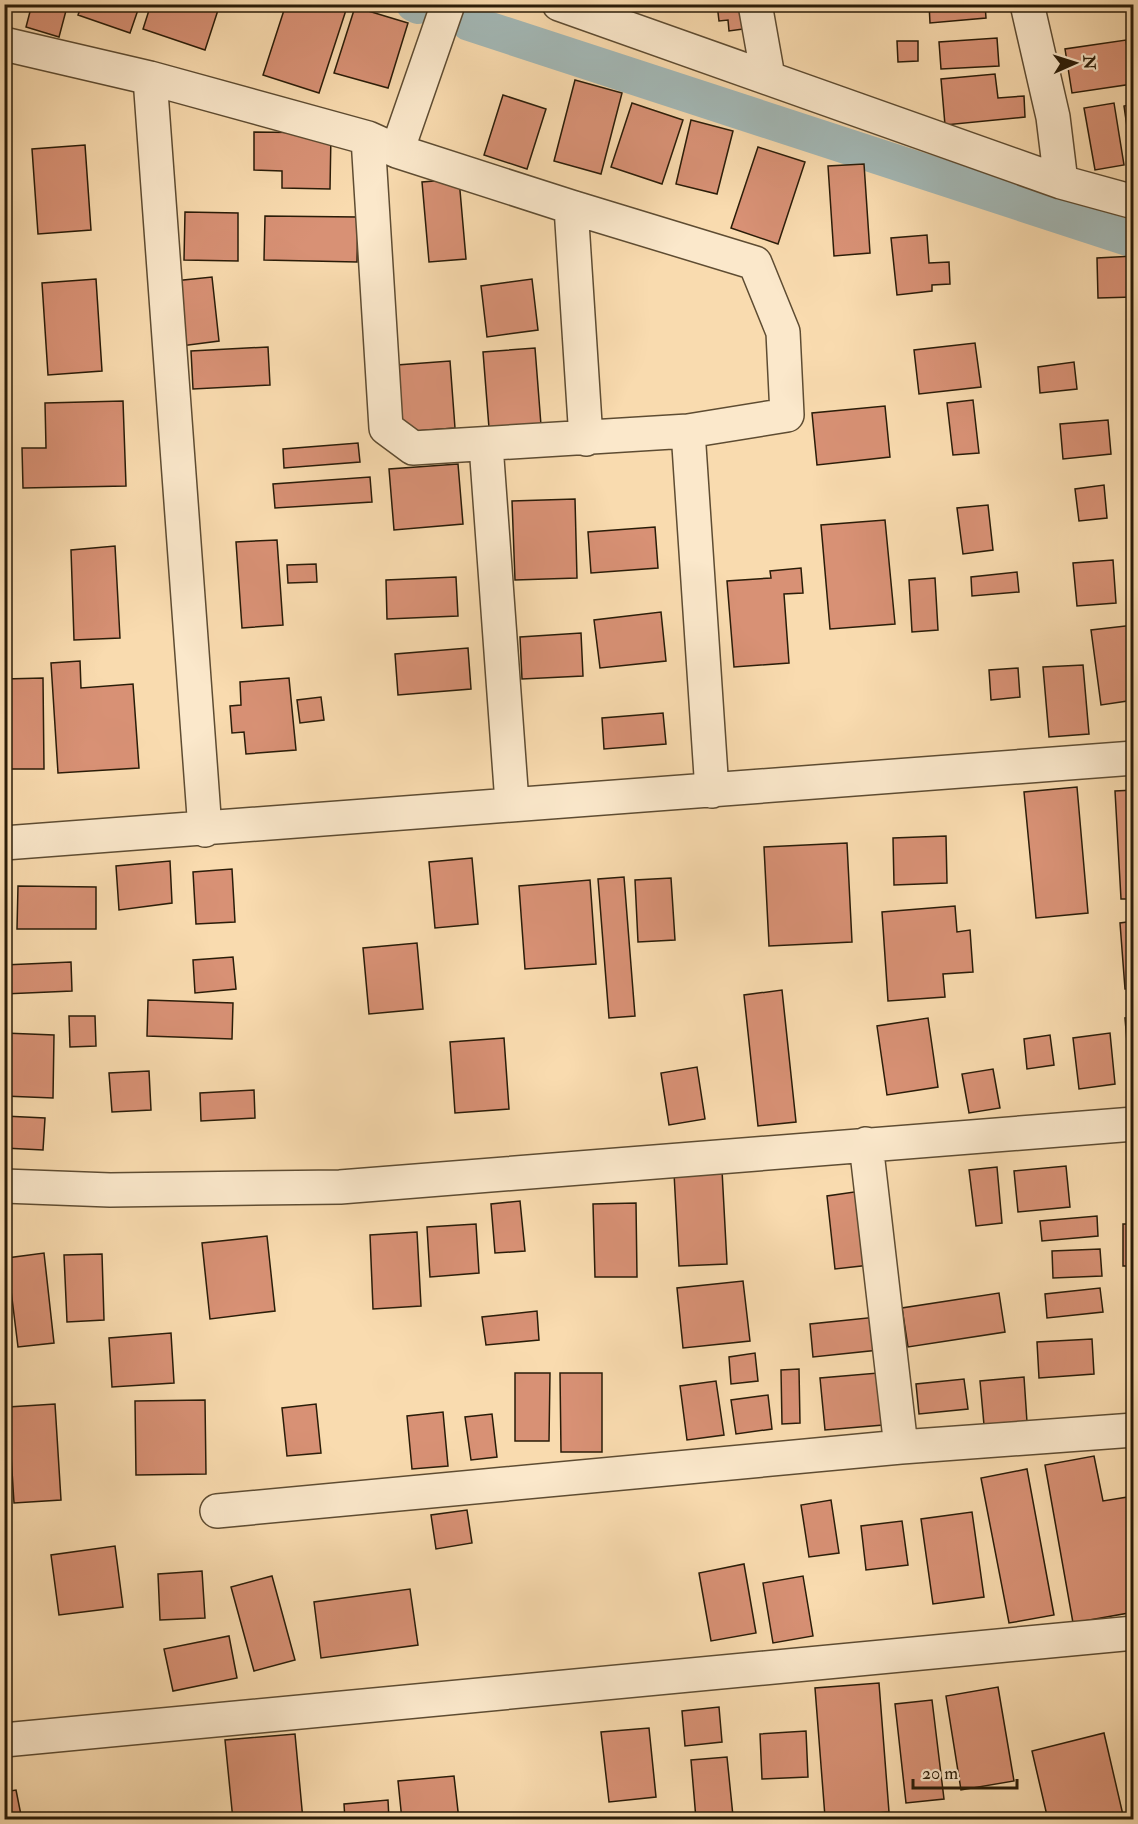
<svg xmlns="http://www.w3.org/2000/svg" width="1138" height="1824" viewBox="0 0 1138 1824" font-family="'IM FELL Double Pica',serif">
	<rect width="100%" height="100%" fill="#f9dbaf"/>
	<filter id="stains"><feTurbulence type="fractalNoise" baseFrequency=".00333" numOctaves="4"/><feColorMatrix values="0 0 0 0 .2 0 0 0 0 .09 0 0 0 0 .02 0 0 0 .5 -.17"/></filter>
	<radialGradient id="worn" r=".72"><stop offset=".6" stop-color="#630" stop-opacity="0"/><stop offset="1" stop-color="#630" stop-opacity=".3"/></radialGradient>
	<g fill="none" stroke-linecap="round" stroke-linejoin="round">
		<path stroke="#a3b8b6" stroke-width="36" d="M414 4 418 6
			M469 23 1134 240"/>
	</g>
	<path fill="#d89175" stroke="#2a1c08" stroke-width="1.5" d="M32 4 67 7 59 37 26 27Z
		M82 4H140L130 33 78 15Z
		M151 4H220L205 50 143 29Z
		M286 4H348L319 93 263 75Z
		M717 4H747L750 28 729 31 728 20 719 21Z
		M929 4H985L986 18 930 23Z
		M355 7 408 23 388 88 334 73Z
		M997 38 999 66 941 69 939 42Z
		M1126 40 1132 84 1072 93 1065 49Z
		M897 41H918V61L898 62Z
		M995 74 998 98 1024 96 1025 117 945 125 941 79Z
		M575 80 622 93 601 174 554 161Z
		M503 95 546 109 527 169 484 155Z
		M632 103 683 120 662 184 611 167Z
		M1114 103 1124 165 1095 170 1084 108Z
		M1134 104V161H1132L1124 106Z
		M691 120 733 131 717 194 676 184Z
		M254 132 331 133 330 189 282 188V171L254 170Z
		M85 145 91 230 38 234 32 149Z
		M758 147 805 162 778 244 731 228Z
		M864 164 870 253 834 256 828 166Z
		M459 179 466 259 429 262 422 182Z
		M185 212 238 213V261L184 260Z
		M265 216 358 217 357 262 264 260Z
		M927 235 929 263 949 262 950 284 932 285V291L897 295 891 238Z
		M1134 256V297L1098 298 1097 258Z
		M212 277 219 341 181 346 174 281Z
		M96 279 102 371 48 375 42 283Z
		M532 279 538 330 487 337 481 286Z
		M975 343 981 387 919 394 914 350Z
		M268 347 270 385 193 389 191 351Z
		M535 348 541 425 489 428 483 352Z
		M450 361 455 428 402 432 397 365Z
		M1074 362 1077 389 1040 393 1038 367Z
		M973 400 979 453 953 455 947 403Z
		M123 401 126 486 23 488 22 448H46L45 403Z
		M885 406 890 457 817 465 812 413Z
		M1108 420 1111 454 1063 459 1060 424Z
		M358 443 360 462 284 468 283 449Z
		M458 464 463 524 394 530 389 469Z
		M370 477 372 502 275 508 273 484Z
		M1104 485 1107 518 1079 521 1075 489Z
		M575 499 577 578 515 580 512 501Z
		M988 505 993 550 963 554 957 508Z
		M885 520 895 624 830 629 821 525Z
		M655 527 658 568 591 573 588 532Z
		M277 540 283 625 242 628 236 542Z
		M115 546 120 638 74 640 71 550Z
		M1113 560 1116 603 1077 606 1073 563Z
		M316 564 317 582 288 583 287 565Z
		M801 568 803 593 784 594 789 663 734 667 727 581 771 578 770 571Z
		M1017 572 1019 592 972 596 971 577Z
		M456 577 458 616 387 619 386 580Z
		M935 578 938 630 912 632 909 580Z
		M661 612 666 661 600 668 594 620Z
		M1134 625V700L1101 705 1091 630Z
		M581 633 583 676 522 679 520 637Z
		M468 648 471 689 398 695 395 654Z
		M80 661 81 688 133 684 139 768 58 773 51 663Z
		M1083 665 1089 734 1049 737 1043 667Z
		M1018 668 1020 697 991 700 989 670Z
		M43 678 44 769H5L4 679Z
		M289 678 296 750 246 754 244 732 232 733 230 706 241 705 240 682Z
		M321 697 324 720 300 723 297 700Z
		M663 713 666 744 604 749 602 718Z
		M1077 787 1088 913 1036 918 1024 792Z
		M1134 790V899H1121L1115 791Z
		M946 836 947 883 894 885 893 838Z
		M847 843 852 942 769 946 764 847Z
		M472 858 478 924 435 928 429 862Z
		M170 861 172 903 119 910 116 866Z
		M232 869 235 922 196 924 193 872Z
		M624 877 635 1016 609 1018 598 879Z
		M671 878 675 940 638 942 635 880Z
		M590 880 596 964 525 969 519 886Z
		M18 886 96 887V929H17Z
		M955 906 957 932 970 930 973 972 943 974 945 997 888 1001 882 912Z
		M1134 921V988L1125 989 1120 923Z
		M417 943 423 1009 369 1014 363 948Z
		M233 957 236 989 195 993 193 960Z
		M71 962 72 991 4 994V965Z
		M782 990 796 1122 758 1126 744 995Z
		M148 1000 233 1003 232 1039 147 1036Z
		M69 1016H95L96 1046 70 1047Z
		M1134 1017V1090H1131L1125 1018Z
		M928 1018 938 1087 887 1095 877 1026Z
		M4 1033 54 1035 53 1098 4 1096Z
		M1110 1033 1115 1084 1079 1089 1073 1038Z
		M1050 1035 1054 1065 1027 1069 1024 1039Z
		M504 1038 509 1109 455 1113 450 1042Z
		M697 1067 705 1119 669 1125 661 1073Z
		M993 1069 1000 1108 969 1113 962 1074Z
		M149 1071 151 1110 112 1112 109 1073Z
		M254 1090 255 1118 201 1121 200 1093Z
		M4 1116 45 1118 43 1150 4 1148Z
		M1066 1166 1070 1207 1018 1212 1014 1171Z
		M997 1167 1002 1223 976 1226 969 1170Z
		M722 1170 727 1264 679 1266 674 1173Z
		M861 1191 870 1265 835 1269 827 1196Z
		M520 1201 525 1251 495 1253 491 1204Z
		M636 1203 637 1277H595L593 1204Z
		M1097 1216 1098 1236 1042 1241 1040 1221Z
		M476 1224 479 1273 430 1277 427 1227Z
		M1123 1224H1134V1266H1123Z
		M417 1232 421 1306 373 1309 370 1235Z
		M267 1236 275 1311 210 1319 202 1243Z
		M1100 1249 1102 1276 1053 1278 1052 1251Z
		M44 1253 54 1343 18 1347 7 1258Z
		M102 1254 104 1320 67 1322 64 1255Z
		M743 1281 750 1341 683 1348 677 1288Z
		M1100 1288 1103 1312 1047 1318 1045 1294Z
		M999 1293 1005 1332 908 1347 902 1308Z
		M537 1311 539 1340 486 1345 482 1317Z
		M877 1317 879 1350 813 1357 810 1324Z
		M171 1333 174 1383 112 1387 109 1338Z
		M1092 1339 1094 1374 1039 1378 1037 1342Z
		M755 1353 758 1381 731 1384 729 1357Z
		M799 1369 800 1423 782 1424 781 1370Z
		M515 1373H550L549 1441H515Z
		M560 1373H602V1452H561Z
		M878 1373 883 1425 825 1430 820 1378Z
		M1024 1377 1027 1422 984 1425 980 1381Z
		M964 1379 968 1409 919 1414 916 1384Z
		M716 1381 724 1435 687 1440 680 1386Z
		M768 1395 772 1429 736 1434 731 1400Z
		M205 1400 206 1474 136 1475 135 1401Z
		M55 1404 61 1500 14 1503 8 1407Z
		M316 1404 321 1453 287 1456 282 1408Z
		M443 1412 448 1466 412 1469 407 1416Z
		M492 1414 497 1457 471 1460 465 1417Z
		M1094 1456 1103 1501 1134 1496V1612L1073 1623 1045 1465Z
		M1027 1469 1054 1615 1009 1623 981 1478Z
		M831 1500 839 1553 809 1557 801 1505Z
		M467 1510 472 1543 436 1549 431 1515Z
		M972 1512 984 1597 933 1604 921 1519Z
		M902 1521 908 1565 866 1570 861 1526Z
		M115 1546 123 1607 59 1615 51 1555Z
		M744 1564 756 1633 711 1641 699 1573Z
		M202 1571 205 1618 160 1620 158 1574Z
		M272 1576 295 1660 254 1671 231 1587Z
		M803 1576 813 1636 773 1643 763 1583Z
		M410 1589 418 1645 321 1658 314 1602Z
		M229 1636 237 1678 173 1691 164 1649Z
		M879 1683 889 1812 825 1817 815 1688Z
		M998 1687 1014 1781 961 1790 946 1696Z
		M932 1700 944 1799 906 1803 895 1704Z
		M719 1707 722 1742 685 1746 682 1711Z
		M649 1728 656 1797 609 1802 601 1732Z
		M806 1731 808 1777 762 1779 760 1734Z
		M1104 1733 1123 1815 1103 1820H1048L1032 1751Z
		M295 1734 303 1820H233L225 1740Z
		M727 1757 733 1816 696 1819 691 1760Z
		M454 1776 459 1820H402L398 1781Z
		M16 1790 22 1820H4V1792Z
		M388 1800 389 1820H345L344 1804Z
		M524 1814V1820H476V1819Z"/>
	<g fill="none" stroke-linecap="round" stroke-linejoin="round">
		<defs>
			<path id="minor" d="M559 4 1061 182 1134 202
				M755 4 768 77
				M1027 4 1053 117 1061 182
				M4 44 150 78 368 138 397 151 571 207 755 263 783 332 787 415 688 431 413 448 386 428 368 138
				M150 78 205 830
				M397 151 448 4
				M571 207 586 439
				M688 431 712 791
				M486 445 512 803
				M4 843 1134 758
				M866 1144 901 1447
				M4 1186 110 1190 340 1187 1134 1124
				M217 1511 901 1447 1134 1430
				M4 1740 1134 1633"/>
		</defs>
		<use href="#minor" stroke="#5e4c32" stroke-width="36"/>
		<use href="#minor" stroke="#fbe8cb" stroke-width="33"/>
	</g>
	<rect width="1138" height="1824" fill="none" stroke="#f9dbaf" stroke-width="24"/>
	<rect x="6" y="6" width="1126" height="1812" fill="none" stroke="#2a1c08" stroke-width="3"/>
	<rect x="12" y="12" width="1114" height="1800" fill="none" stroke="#2a1c08" stroke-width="1.5"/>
	<g transform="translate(1075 63) rotate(87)" stroke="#fbe8cb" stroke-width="4.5" paint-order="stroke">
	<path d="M0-4.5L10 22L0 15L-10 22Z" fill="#2a1c08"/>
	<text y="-9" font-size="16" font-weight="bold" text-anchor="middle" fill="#2a1c08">N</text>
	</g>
	<path d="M913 1779v9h104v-9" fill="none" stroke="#2a1c08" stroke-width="3"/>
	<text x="922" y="1779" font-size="18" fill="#2a1c08" stroke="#fbe8cb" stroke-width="4.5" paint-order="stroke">20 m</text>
	<rect width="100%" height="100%" filter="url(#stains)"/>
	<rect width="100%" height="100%" fill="url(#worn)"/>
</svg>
